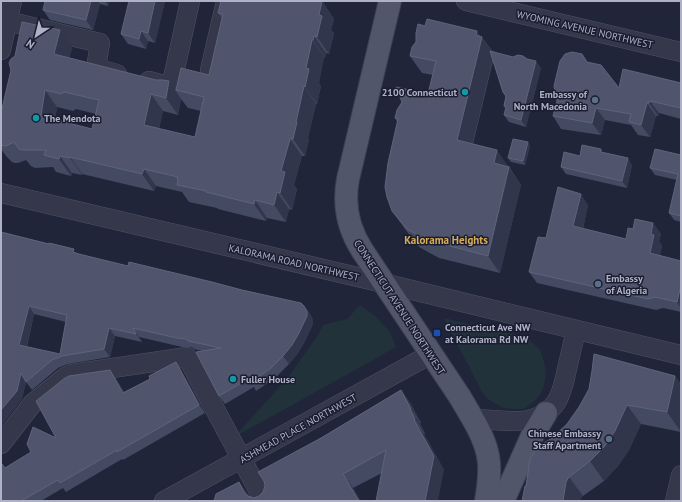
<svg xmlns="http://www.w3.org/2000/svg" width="682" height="502" viewBox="0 0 682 502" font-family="'PT Sans',sans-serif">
	<rect width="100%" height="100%" fill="#20253a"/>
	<path fill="#22323b" d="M360 305 376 317 390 332 396 347 323 388 234 437 286 380 318 335 323 325 347 319Z
		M444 318 524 337 533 343 540 350 544 361 546 373 544 385 540 395 531 404 523 409H514L504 408 496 404 488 399 482 392Z"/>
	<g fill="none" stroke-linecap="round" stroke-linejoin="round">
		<defs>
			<path id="minor" d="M466 1 681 52
				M7 21 100 43 96 68 117 74
				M1 50 12 1
				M210 70 226 1
				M149 81 171 87 190 1
				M1 193 383 283 681 355
				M473 419C490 419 511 423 528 420 557 414 562 394 567 369 570 356 573 343 576 330
				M1 444 33 403 65 377 72 374 187 357C213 405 238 453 264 501
				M164 501 431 354
				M675 501 681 475"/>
			<path id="major" d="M390 1 348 179C343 205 348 228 362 250L460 397C472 418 487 439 489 463 490 476 488 489 486 501
				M503 501 531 438 546 413"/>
		</defs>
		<use href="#minor" stroke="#4f5265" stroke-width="20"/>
		<use href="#major" stroke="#3d4154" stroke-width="24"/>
		<use href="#minor" stroke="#34384a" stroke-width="19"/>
		<use href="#major" stroke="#52566b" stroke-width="22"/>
	</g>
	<path fill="#444a62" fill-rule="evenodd" d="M44 1H109L108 6 100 4 93 30 50 20 43 10 45 3Z
		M129 1H165L155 43 148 41 146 49 128 44 121 34Z
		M322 1 334 19 331 30 334 33 329 54 326 53 325 58 324 57 319 83 321 86 317 104H316L308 138 309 140 305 156H302L294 185 297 189 292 210 289 209 286 222 267 218 266 221 218 209 217 208 189 202 182 192 156 186 154 191 82 174V175L72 173 71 176 56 172 53 167 35 168 31 166 26 160 18 163H15L12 162 6 156 1 149V113L72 48 69 58 176 90 209 75 222 18 218 13ZM181 99 188 108 201 111 195 137 159 129 163 111 178 115ZM57 107 73 111 76 109 96 114 92 129 55 120Z
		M425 26 482 37 493 52 541 68 526 127 509 122 504 115 506 109 504 106 506 97 503 92 493 61 473 144 510 167V168L521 185 500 273 439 258 419 247 405 229 392 211 397 122 395 118 428 94 433 75 422 73 410 56 416 42Z
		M587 62 619 88 681 83V119L659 113 658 116H656L650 137 638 135 631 125 605 120 601 135 561 129 553 116Z
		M528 142 530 146 525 165 511 162 508 158Z
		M604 153 632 165 627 188 566 174 561 167 580 156Z
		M681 155V222L674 220 669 213 677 180 655 175 650 168Z
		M588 205 583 229 626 239 633 229 653 223 661 234 659 241 662 246 660 255 681 261V312L663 308 656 310 537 283 529 272 546 238Z
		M1 232 76 253 80 255 128 266 242 290 304 306 310 314 313 320V324L305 341 298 353 289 364 277 376 262 387 256 391 254 387 225 404 219 396 202 351 194 349 192 347H182L139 337 142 342 115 336 110 357 68 364 58 368 32 390 26 382 22 399 1 426ZM34 314 66 322 60 354 27 347Z
		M176 362 181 370 205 413 123 460 122 459 66 492 63 488 41 501H1L5 468 56 438 110 370 116 379 124 392 150 379Z
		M675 376 681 384V432L641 424 629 450 618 466 604 481 583 496 526 486 530 459Z
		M401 390 411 404 421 423H420L425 434H424L444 470 382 473 353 488 361 501H214L239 482 249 496 254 498 259 496 321 438Z"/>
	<path fill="#31364d" d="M91 1H98L100 4 93 30 86 20Z
		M105 1H109L108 6Z
		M155 1H165L155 43 148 33Z
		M322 1 334 19 331 30 334 33 329 54 317 37 319 15Z
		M60 30 72 48 66 72 54 54Z
		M141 31 148 41 146 49 139 39Z
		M477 31 482 38V37L494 54 469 158 457 140Z
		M314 36 326 53 325 58 313 40Z
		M312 40 324 57 319 83 321 86 317 104 305 87 306 68Z
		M536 61 541 68 526 127 521 120Z
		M169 81 181 99 178 115 166 98Z
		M304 86 316 104 308 138 309 140 305 156 293 139 296 122Z
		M45 90 57 107 53 134 41 116Z
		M151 94 163 111 156 142 144 125Z
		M650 101 659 113 658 116 649 103Z
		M647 103 656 116 650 137 641 125Z
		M596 108 605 120 601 135 592 123Z
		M290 139 302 156 294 185 297 189 292 210 280 193 281 171Z
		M528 142 530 146 525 165 523 161Z
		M497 150 521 185 500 273 488 256 494 163Z
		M60 156 72 173 71 176 59 159Z
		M70 157 82 174V175L70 158Z
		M628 158 632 165 627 188 622 181Z
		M144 169 156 186 154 191 142 174Z
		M277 192 289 209 286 222 274 205Z
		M581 194 588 205 581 237 573 226Z
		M255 200 267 218 266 221 254 204Z
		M653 223 661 234 659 241 662 246 658 264 650 253 651 234Z
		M681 285V308L677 302Z
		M29 306 34 314 25 354 19 345Z
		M304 306 310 314 313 320V324L305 341 298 353 289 364 283 356Z
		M109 328 115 336 110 357 104 349Z
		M133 328 139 337 142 342 136 334Z
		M176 362 181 370 205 413 199 405Z
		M110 370 116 379 129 401 123 393Z
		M21 373 26 382 22 399 1 426V410Z
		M675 376 681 384V432L667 412Z
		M401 390 411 404 421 423 411 409Z
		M627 405 641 424 629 450 618 466 604 481 590 461Z
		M410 409 420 423 425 434 415 419Z
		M414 420 424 434 444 470 438 501H425Z
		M343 474 353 488 361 501H359Z
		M569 477 583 496 580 501H563L566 482Z
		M239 482 249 496 252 501 244 492Z"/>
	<path fill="#50556d" stroke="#5e647b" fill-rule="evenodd" d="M45 1H91L86 20 43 10Z
		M129 1H155L148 33 141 31 139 39 121 34Z
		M221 1H322L319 15 322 16 317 37 314 36 313 40H312L306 68 309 69 305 87 304 86 296 122H297L293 139H290L281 171 285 172 280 193 277 192 274 205 255 200 254 204 206 192V191L177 185 178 179H177L178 177 144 169 142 174 70 157V158L60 156 59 159 44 155 46 150H23L19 149 14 142 6 146 1 145V113L11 70 9 63 11 59 15 56 22 22 60 30 54 54 156 80H163L169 81 166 98 151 94 144 125 195 137 204 97 176 90 181 68 209 75 223 14 218 13ZM45 90 61 94 64 92 99 100 92 129 41 116Z
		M427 19 477 31 476 35 482 37 457 140 497 150 494 163 509 167 488 256 427 240 407 229 392 211 387 197 385 187 388 163 398 119 395 118 397 110 402 102 396 87 428 94 436 61 410 56 412 47 416 42V33L418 24 425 26Z
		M490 51 513 57 518 55 523 56 527 59 536 61 521 120 504 115 506 107 504 106 506 96 503 92Z
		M572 52 582 54 587 62 601 65 619 88 623 69 681 83V108L650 101 649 103H647L641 125 629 122 631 114 596 108 592 123 553 116 557 101 554 86 560 61 565 54Z
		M513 139 528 142 523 161 508 158Z
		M582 145 601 149V152L628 158 622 181 561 167 564 152 580 156Z
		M655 149 681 155V216L669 213 678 174 650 168Z
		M558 187 581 194 573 226 626 239 628 228 633 229 635 219 653 223 651 234 654 235 650 253 681 261V285L677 302 655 297 648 299 529 272 538 237 546 238Z
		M1 232 49 244V243L74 249 73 252 79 254 128 266 129 262 212 282 242 290 301 303 304 306 307 311V316L299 333 292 345 283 356 271 368 257 378 250 382 248 379 219 396 196 352 221 348 188 341 186 339 177 338 133 328 136 334 109 328 104 349 62 356 52 360 26 382 21 373 17 391 1 410ZM29 306 67 315 60 354 19 345Z
		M594 354 675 376 667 412 627 405 615 431 604 447 590 461 569 477 566 482 563 501H522L525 486H526L530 459 534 452 541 445 552 438 567 424 579 407 589 389 592 371Z
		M176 362 199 405 117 452V450L60 483 58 480 21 501H1V465L2 464 5 468 31 452 27 444 33 427 56 438 36 401 65 378 69 376 110 370 123 393 150 379 149 376Z
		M401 390 411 409H410L415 419 414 420 434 456 425 501H376L386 450 343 474 359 501H214L216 494 239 482 244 492 248 496 254 498 259 496 263 492 265 486 264 481 258 472 321 438Z"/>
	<g fill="#0f9aa8" stroke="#1a1d2f" stroke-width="1.5">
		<circle cx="465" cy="92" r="4"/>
		<circle cx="36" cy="118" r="4"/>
		<circle cx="233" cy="379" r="4"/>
	</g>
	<g fill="#5c6f8a" stroke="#1a1d2f" stroke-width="1.5">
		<circle cx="595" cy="100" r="4"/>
		<circle cx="598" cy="284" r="4"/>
		<circle cx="609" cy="439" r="4"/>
	</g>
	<rect fill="#1a4fb4" stroke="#1a1d2f" stroke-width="1.5" x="433" y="329" width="8" height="8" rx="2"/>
	<g text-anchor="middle" stroke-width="3" stroke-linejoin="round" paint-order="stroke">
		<g font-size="10" fill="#afb2c7" stroke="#1a1d2f">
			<text transform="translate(585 29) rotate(13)" y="4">WYOMING AVENUE NORTHWEST</text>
			<text transform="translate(294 262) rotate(13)" y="4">KALORAMA ROAD NORTHWEST</text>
			<text transform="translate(400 307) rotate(57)" y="4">CONNECTICUT AVENUE NORTHWEST</text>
			<text transform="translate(298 428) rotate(-29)" y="4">ASHMEAD PLACE NORTHWEST</text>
		</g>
		<g font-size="10" font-weight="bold" fill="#afb2c7" stroke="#1a1d2f" text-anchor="start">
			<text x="457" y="96" text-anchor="end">2100 Connecticut</text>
			<text x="587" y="98" text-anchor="end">Embassy of<tspan x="587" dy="12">North Macedonia</tspan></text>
			<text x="44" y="122">The Mendota</text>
			<text x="606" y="282">Embassy<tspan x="606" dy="12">of Algeria</tspan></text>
			<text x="445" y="331">Connecticut Ave NW<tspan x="445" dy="12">at Kalorama Rd NW</tspan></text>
			<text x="241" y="383">Fuller House</text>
			<text x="601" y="437" text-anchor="end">Chinese Embassy<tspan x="601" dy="12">Staff Apartment</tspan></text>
		</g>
		<g font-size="11" font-weight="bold" fill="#d8ae59" stroke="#1a1d2f">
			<text x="446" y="244">Kalorama Heights</text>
		</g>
	</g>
	<rect width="682" height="502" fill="none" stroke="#afb2c7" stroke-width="4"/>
	<g transform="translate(36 36) rotate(215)" stroke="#1a1d2f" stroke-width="3" paint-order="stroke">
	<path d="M0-3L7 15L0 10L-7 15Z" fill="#afb2c7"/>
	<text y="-6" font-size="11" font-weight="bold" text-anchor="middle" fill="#afb2c7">N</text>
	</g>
</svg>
